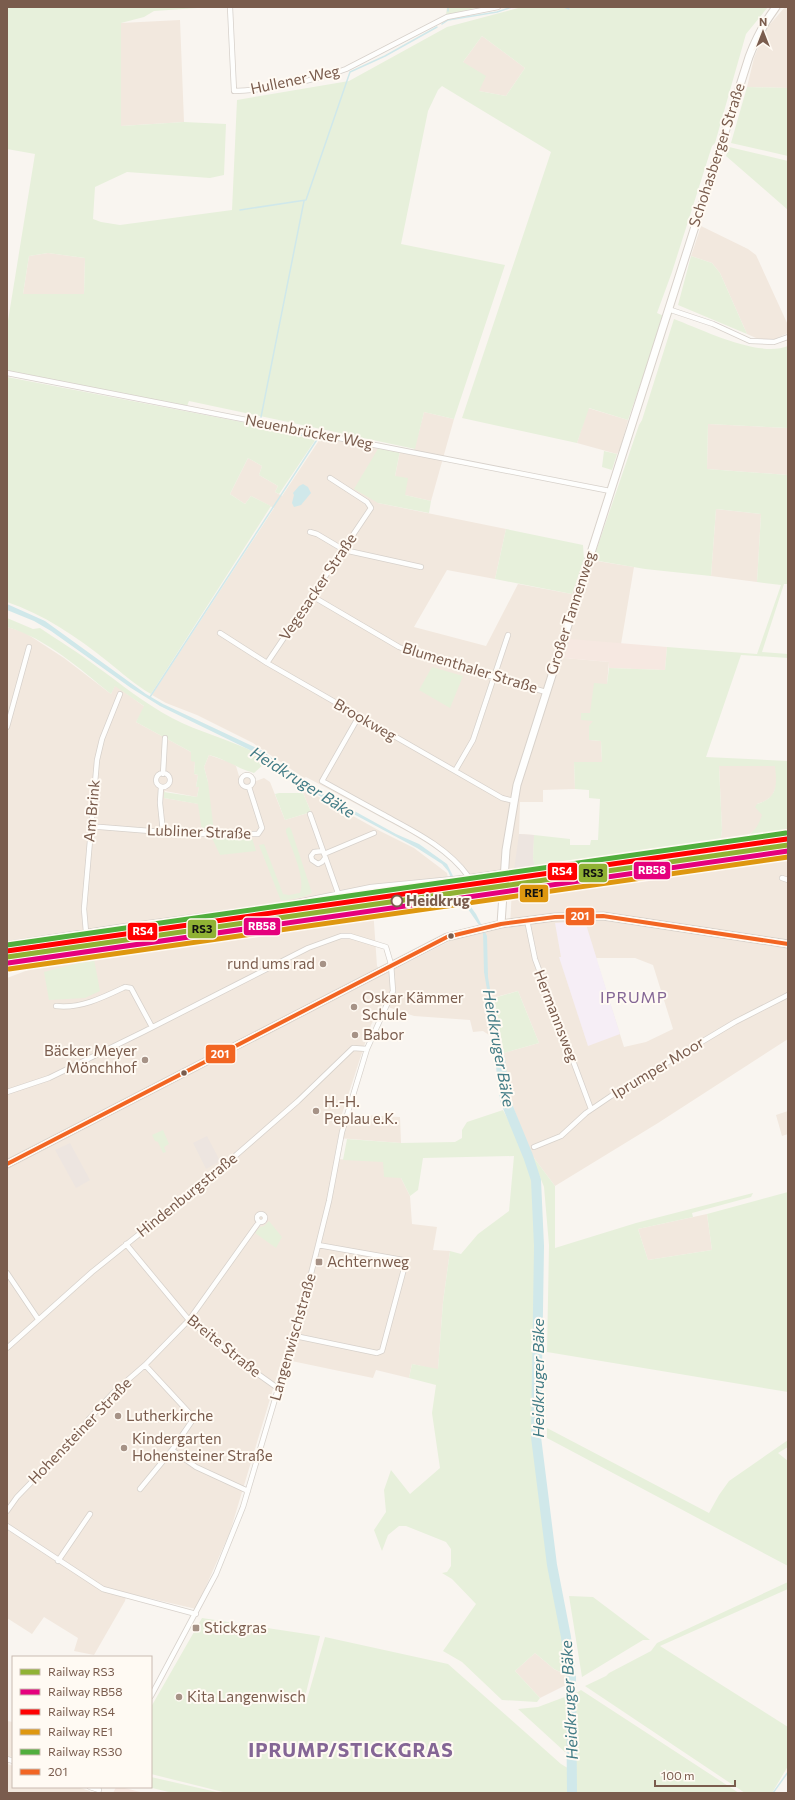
<svg xmlns="http://www.w3.org/2000/svg" width="795" height="1800" viewBox="0 0 795 1800" font-family="Commissioner,sans-serif">
	<rect width="100%" height="100%" fill="#f9f5f0"/>
	<path fill="#f2e8de" fill-rule="evenodd" d="M785 7H788V88L747 87 754 58 765 30Z
		M180 20 184 122 121 126V23Z
		M482 36 525 68 506 96 479 91 463 62Z
		M701 226 748 249 756 255 788 325V333L773 340 756 338 747 334 720 273 712 263 691 256Z
		M48 253 85 258 84 294H23L29 256Z
		M588 408 628 420 620 449 617 454 577 443Z
		M424 412 454 419 431 501 405 495 395 476 400 451 413 454Z
		M708 424 788 428V475L707 469Z
		M322 436 379 447 378 503 506 529 495 579 447 570 414 627 486 646 518 584 572 594 584 559 634 567 621 644 570 640 565 658 609 662 607 684 590 714 581 713 594 721 589 740 601 741 602 762H574L575 789 543 790V802H520L519 834 534 835 533 858 536 874 467 883 459 867 444 854 412 834 306 777 304 778 253 743 197 715 166 703 152 695 274 508 251 496 245 504 230 494 248 458 262 466 259 475 278 486 275 492 282 496Z
		M716 509 761 514 757 582 711 576Z
		M7 627 24 632 64 658 111 694 115 685 145 707 136 722 191 752 195 762 194 774 198 775 196 787H199L197 797 165 791 164 798 199 804 208 782 204 767 209 755 232 763 236 766 239 776 246 772 251 773 256 781 264 778 270 782 285 820 311 812 303 793 308 791 380 831 414 848 447 873 449 884 346 897 297 908 7 949Z
		M719 766H776V787L772 796 765 801 757 804 763 815 757 829 745 837 734 839 720 843 722 830Z
		M788 851V1039L658 1123 555 1186 531 1154 509 1096 504 1053 539 1043 518 991 488 999 493 1035H489L483 1031 473 1032 470 1020 414 1016 382 1005 371 1025 342 1114 400 1117 401 1143 338 1138 334 1159 383 1161 401 1178 410 1196 412 1224 437 1227 433 1250 450 1251 443 1302 438 1370 412 1364 409 1378 376 1370 373 1378 282 1359 230 1532 196 1609 127 1593 125 1601 94 1655 74 1651 78 1638 44 1617 32 1634 7 1618V978L44 964 317 922 337 918V913L373 908 377 966 385 974 456 938 510 925 512 889ZM596 958H635L653 965 673 1029 646 1042 624 1047Z
		M788 1111V1134L782 1136 776 1115Z
		M707 1214 712 1250 648 1260 638 1229Z
		M535 1653 554 1669 570 1677 566 1685 540 1698 515 1671Z
		M7 1721 13 1722V1753L8 1764 13 1766V1787H77L90 1791V1793H7Z"/>
	<path fill="#f6e8e1" d="M570 639 667 647 665 670 609 668V662L564 658Z
		M116 1787H121L144 1793H113Z"/>
	<path fill="#ede5e0" d="M519 834 534 835 533 858 536 874 513 877Z
		M207 1136 220 1161 206 1169 193 1143Z
		M70 1143 90 1180 76 1188 55 1150Z"/>
	<path fill="#f6eef6" d="M585 921 620 1034 588 1046 559 957H561L555 923Z"/>
	<path fill="#e7f0db" fill-rule="evenodd" d="M7 7H212L154 11 144 17 121 23V126L184 122 226 124 224 175 210 178 127 172 95 187 93 219 101 222 120 225 232 210 237 100 349 81 447 27 522 7H768L746 34 715 143 712 146 672 272 657 313 664 316 628 420 589 408 577 443 462 418 551 152 442 86 438 90 428 111 401 244 505 265 454 419 424 412 415 449 189 401 187 406 7 371V327L35 154 7 149ZM482 36 525 68 506 96 479 91 486 76 463 62ZM48 253 85 258 84 294H23L29 256Z
		M447 7H479L446 15Z
		M747 87 788 88V156L731 143Z
		M729 147 788 161V210L726 156Z
		M691 256 712 263 720 273 747 334 678 305Z
		M674 319C703 330 759 358 788 346V428L708 424 707 469 788 475V584H784L762 652 788 654V658L741 655 706 757 788 761V841L724 848 719 847 673 856 536 874 533 858 534 835 570 839V845H590L591 840H598L600 799 589 798V790L575 789 574 762H602L601 741 589 740V726L593 721 581 720V713H590L594 683 607 684 609 668 665 670 667 647 757 654 781 585 757 582 761 514 716 509 711 576 645 569 593 560 639 425 642 420ZM719 766H775C777 785 778 798 757 804L755 807 762 815C753 841 743 836 720 843L722 830Z
		M7 377 268 427 280 433 316 439 279 494 275 492 278 486 259 475 262 466 248 458 230 494 245 504 251 496 271 506 151 694C135 685 121 672 107 661 77 637 43 614 7 602Z
		M379 447 400 451 395 476 408 478 405 495 431 501 429 513 378 503 354 489Z
		M604 451 617 454 612 470 602 467Z
		M506 529 583 545 584 559 572 594 495 579Z
		M7 618 33 629 40 628C59 641 78 652 96 666 121 684 144 703 172 718 202 734 237 741 267 759L264 764 254 773C238 769 226 759 209 755L204 767 208 782 214 832 202 831 198 804 164 798V792L197 797 199 787H196L198 775 194 774 195 762 191 761V752L136 722 144 706 115 686 111 694C80 669 46 638 7 627Z
		M432 667 463 676 450 708 419 690Z
		M279 793H303L311 812 285 820 275 794Z
		M289 827 291 829 312 893 303 897 281 901 259 845 264 844 283 894 289 895 300 893C306 878 291 848 286 832V829Z
		M212 838H252L256 851 220 855Z
		M94 959 100 991 85 998 49 1000 44 972Z
		M518 991 539 1043 504 1053 494 998Z
		M503 1110 527 1155 535 1179 538 1246 536 1437 552 1565 566 1637 571 1677 554 1669 535 1653 515 1671 540 1698 537 1702 502 1700 462 1662 443 1651 476 1604 452 1579 442 1573 447 1572 451 1566V1549L446 1542 406 1526H399L388 1535 382 1551 374 1530 386 1512 384 1490 391 1470 410 1494 440 1468 432 1413 436 1385 409 1378 412 1364 438 1369 443 1302 450 1251 461 1254 478 1234 509 1211 514 1156 423 1158 418 1190 410 1196 401 1178 384 1177 383 1162 343 1160 347 1139 401 1143 455 1142 462 1138V1130L467 1122Z
		M163 1130 169 1144 164 1147 166 1152 163 1153 158 1142 155 1141 152 1135Z
		M531 1154 555 1186V1248L636 1223 753 1193 751 1197 692 1213 693 1217 638 1229 648 1260 712 1250 707 1214 788 1192V1392L547 1352 549 1245 544 1187Z
		M269 1221 282 1237 276 1248 255 1233 260 1227 264 1226Z
		M547 1428 709 1513 719 1495 729 1481 788 1440V1447L778 1453 788 1461V1566L547 1438Z
		M788 1582V1589L660 1646 788 1727V1766L772 1793H745L585 1686 606 1676 609 1673 651 1651 657 1643Z
		M569 1596 593 1597 650 1640H643L582 1677Z
		M202 1618 320 1636 305 1697 307 1699 325 1637 448 1664 561 1764 571 1770V1793H227L151 1774V1707Z
		M581 1690 739 1793H573V1695Z
		M570 1695 571 1747 565 1752 518 1709 538 1707Z
		M151 1777 221 1793H173L148 1787H151Z"/>
	<path fill="#d0e8ea" d="M303 484 308 487 311 493 301 505 294 507 292 503 294 495 293 493 299 486Z
		M7 604 45 621 146 694 163 704 263 751 300 781 396 834 419 844 447 864 463 896 476 914 487 936 488 977 501 1054V1072L484 972 483 931 459 896 448 871 442 864 417 848 303 787 260 755 160 706 131 688 51 631 34 621 7 610Z"/>
	<g fill="none" stroke-linecap="round" stroke-linejoin="round">
		<path stroke="#d0e8ea" stroke-width="1.5" d="M564 7 569 9
			M448 11V7
			M442 24 448 20 497 12 512 7
			M240 210 306 200 350 72 385 56 437 27
			M261 417 304 201
			M150 697 318 438 277 431
			M773 1793 788 1772"/>
		<path stroke="#d0e8ea" stroke-width="10" d="M500 1058 505 1100 528 1156 536 1180 539 1246 536 1437 552 1565 566 1637 571 1677 572 1793"/>
		<defs>
			<path id="street" d="M230 7 234 91C267 90 315 81 346 69L447 17 498 7
				M668 309 713 324 750 341 774 342 788 337
				M7 373 610 491
				M310 532 317 534 344 550 421 567
				M312 596 399 647 425 657 546 692
				M220 633 267 663 502 798 514 801
				M267 663 371 508 367 502 330 478
				M359 716 322 781C342 792 362 803 382 814 413 831 447 847 468 876
				M7 727 29 647
				M455 771 473 740 508 635
				M156 780a7 7 0 1 1 14 0a7 7 0 1 1-14 0Z
				M163 774 165 738
				M241 781a6 6 0 1 1 12 0a6 6 0 1 1-12 0Z
				M161 787 160 803 163 832
				M310 814 338 893
				M91 831 96 827H100L188 834H258L262 828 249 787
				M323 851 314 852 311 856 312 860 318 864 322 862 325 858
				M324 854 374 833
				M782 878 788 880
				M527 920 535 959 591 1109
				M86 932 84 909 97 760 102 739 120 694
				M7 944 125 926 278 906 371 887 463 878 504 872
				M56 1006C80 1009 104 997 125 987L131 988 152 1027
				M7 1092 49 1078 143 1032 308 948 341 936H350L386 947 391 964 393 991 367 1049 342 1132 329 1201 305 1298 243 1507 216 1574 151 1696
				M534 1147 561 1136 586 1113 611 1096 735 1022 788 995
				M257 1218a4 4 0 1 1 8 0a4 4 0 1 1-8 0Z
				M126 1244 189 1320 234 1357 279 1389
				M7 1273 38 1319
				M295 1336 377 1353 382 1351 405 1265 403 1260 318 1245
				M7 1348 92 1272 219 1170 298 1101 353 1048 367 1049
				M172 1450 196 1467 248 1491
				M140 1489 172 1450 194 1418 145 1365
				M7 1511 17 1497 82 1430 88 1420 114 1392 145 1365 189 1320 259 1222
				M7 1526 103 1589 196 1614
				M58 1561 90 1514
				M7 1759 13 1761
				M90 1787 99 1790"/>
			<path id="secondary" d="M501 924 506 850 517 785 749 57C756 38 764 23 776 7
				M7 1164 447 937 501 924 555 917 603 916 788 944"/>
		</defs>
		<use href="#street" stroke="#d7d1cb" stroke-width="6"/>
		<use href="#secondary" stroke="#d9d2cb" stroke-width="9"/>
		<use href="#street" stroke="#fefefd" stroke-width="4.5"/>
		<use href="#secondary" stroke="#fefefd" stroke-width="7"/>
		<defs>
			<path id="bus-1" d="M7 1164 447 937 501 924 555 917 603 916 788 944"/>
		</defs>
		<use href="#bus-1" stroke="#fffaf3" stroke-width="7"/>
		<use href="#bus-1" stroke="#f26522" stroke-width="4"/>
		<defs>
			<path id="rail-1" d="M7 957 788 845"/>
			<path id="rail-2" d="M8 963 788 851"/>
			<path id="rail-3" d="M7 951 787 839"/>
			<path id="rail-4" d="M9 969 788 857"/>
			<path id="rail-5" d="M7 945 786 833"/>
		</defs>
		<use href="#rail-1" stroke="#fffaf3" stroke-width="8"/>
		<use href="#rail-2" stroke="#fffaf3" stroke-width="8"/>
		<use href="#rail-3" stroke="#fffaf3" stroke-width="8"/>
		<use href="#rail-4" stroke="#fffaf3" stroke-width="8"/>
		<use href="#rail-5" stroke="#fffaf3" stroke-width="8"/>
		<use href="#rail-1" stroke="#90b234" stroke-width="5"/>
		<use href="#rail-2" stroke="#e5007d" stroke-width="5"/>
		<use href="#rail-3" stroke="#f00" stroke-width="5"/>
		<use href="#rail-4" stroke="#de970f" stroke-width="5"/>
		<use href="#rail-5" stroke="#50ae3d" stroke-width="5"/>
	</g>
	<circle fill="#fffaf3" stroke="#7a5c4d" stroke-width="2" cx="397" cy="901" r="5.5"/>
	<g fill="#7a5c4d" stroke="#fffaf3" stroke-width="1.5">
		<circle cx="451" cy="936" r="3.5"/>
		<circle cx="184" cy="1073" r="3.5"/>
	</g>
	<g fill="#a69286" stroke="#fffaf3" stroke-width="1.5">
		<circle cx="323" cy="964" r="4"/>
		<circle cx="354" cy="1007" r="4"/>
		<circle cx="355" cy="1035" r="4"/>
		<circle cx="145" cy="1060" r="4"/>
		<circle cx="316" cy="1111" r="4"/>
		<rect x="315" y="1258" width="8" height="8" rx="2"/>
		<circle cx="118" cy="1416" r="4"/>
		<circle cx="124" cy="1448" r="4"/>
		<rect x="192" y="1624" width="8" height="8" rx="2"/>
		<circle cx="179" cy="1697" r="4"/>
	</g>
	<g text-anchor="middle" stroke-width="4" stroke-linejoin="round" paint-order="stroke">
		<g font-size="15" fill="#7a5c4d" stroke="#fffaf3">
			<text transform="translate(295 80) rotate(-12)" y="5">Hullener Weg</text>
			<text transform="translate(717 155) rotate(-72)" y="5">Schohasberger Straße</text>
			<text transform="translate(309 432) rotate(11)" y="5">Neuenbrücker Weg</text>
			<text transform="translate(318 587) rotate(-56)" y="5">Vegesacker Straße</text>
			<text transform="translate(571 613) rotate(-72)" y="5">Großer Tannenweg</text>
			<text transform="translate(470 668) rotate(17)" y="5">Blumenthaler Straße</text>
			<text transform="translate(365 720) rotate(30)" y="5">Brookweg</text>
			<text transform="translate(92 811) rotate(-85)" y="5">Am Brink</text>
			<text transform="translate(199 832) rotate(2)" y="5">Lubliner Straße</text>
			<text transform="translate(556 1016) rotate(69)" y="5">Hermannsweg</text>
			<text transform="translate(658 1068) rotate(-31)" y="5">Iprumper Moor</text>
			<text transform="translate(187 1195) rotate(-39)" y="5">Hindenburgstraße</text>
			<text transform="translate(293 1337) rotate(-74)" y="5">Langenwischstraße</text>
			<text transform="translate(224 1346) rotate(39)" y="5">Breite Straße</text>
			<text transform="translate(80 1431) rotate(-46)" y="5">Hohensteiner Straße</text>
		</g>
		<g font-size="15" font-weight="bold" fill="#7a5c4d" stroke="#fffaf3" text-anchor="start">
			<text x="406" y="906">Heidkrug</text>
		</g>
		<g font-size="15" fill="#7a5c4d" stroke="#fffaf3" text-anchor="start">
			<text x="315" y="969" text-anchor="end">rund ums rad</text>
			<text x="362" y="1003">Oskar Kämmer<tspan x="362" dy="17">Schule</tspan></text>
			<text x="363" y="1040">Babor</text>
			<text x="137" y="1056" text-anchor="end">Bäcker Meyer<tspan x="137" dy="17">Mönchhof</tspan></text>
			<text x="324" y="1107">H.-H.<tspan x="324" dy="17">Peplau e.K.</tspan></text>
			<text x="327" y="1267">Achternweg</text>
			<text x="126" y="1421">Lutherkirche</text>
			<text x="132" y="1444">Kindergarten<tspan x="132" dy="17">Hohensteiner Straße</tspan></text>
			<text x="204" y="1633">Stickgras</text>
			<text x="187" y="1702">Kita Langenwisch</text>
		</g>
		<g font-size="16" font-style="italic" fill="#437c86" stroke="#fffaf3">
			<text transform="translate(303 782) rotate(32)" y="6">Heidkruger Bäke</text>
			<text transform="translate(499 1048) rotate(80)" y="6">Heidkruger Bäke</text>
			<text transform="translate(538 1378) rotate(-90)" y="6">Heidkruger Bäke</text>
			<text transform="translate(569 1700) rotate(-93)" y="6">Heidkruger Bäke</text>
		</g>
		<g font-size="16" letter-spacing="1" fill="#846695" stroke="#fffaf3">
			<text x="634" y="1003">IPRUMP</text>
		</g>
		<g font-size="19" font-weight="bold" letter-spacing="1" fill="#846695" stroke="#fffaf3">
			<text x="351" y="1757">IPRUMP/STICKGRAS</text>
		</g>
	</g>
	<g stroke="#fffaf3" stroke-width="1.5">
		<rect x="633" y="861" width="38" height="19" rx="4" fill="#e5007d"/>
		<rect x="547" y="862" width="31" height="19" rx="4" fill="#f00"/>
		<rect x="578" y="863" width="30" height="20" rx="4" fill="#90b234"/>
		<rect x="519" y="884" width="30" height="19" rx="4" fill="#de970f"/>
		<rect x="565" y="907" width="30" height="19" rx="4" fill="#f26522"/>
		<rect x="243" y="917" width="38" height="19" rx="4" fill="#e5007d"/>
		<rect x="187" y="919" width="30" height="20" rx="4" fill="#90b234"/>
		<rect x="127" y="922" width="31" height="19" rx="4" fill="#f00"/>
		<rect x="205" y="1044" width="31" height="20" rx="4" fill="#f26522"/>
	</g>
	<g font-size="11" text-anchor="middle" font-weight="bold" fill="#fff">
		<text x="652" y="874">RB58</text>
		<text x="562" y="875">RS4</text>
		<text x="580" y="920">201</text>
		<text x="262" y="930">RB58</text>
		<text x="143" y="935">RS4</text>
		<text x="220" y="1058">201</text>
	</g>
	<g font-size="11" text-anchor="middle" font-weight="bold" fill="#111">
		<text x="593" y="877">RS3</text>
		<text x="534" y="897">RE1</text>
		<text x="202" y="933">RS3</text>
	</g>
	<rect width="795" height="1800" fill="none" stroke="#7a5c4d" stroke-width="16"/>
	<rect x="12" y="1656" width="140" height="132" fill="#fffaf3" stroke="#cabbb1"/>
	<rect x="20" y="1669" width="20" height="6" fill="#90b234" stroke="#cabbb1"/>
	<text x="48" y="1676" font-size="12" fill="#7a5c4d">Railway RS3</text>
	<rect x="20" y="1689" width="20" height="6" fill="#e5007d" stroke="#cabbb1"/>
	<text x="48" y="1696" font-size="12" fill="#7a5c4d">Railway RB58</text>
	<rect x="20" y="1709" width="20" height="6" fill="#ff0000" stroke="#cabbb1"/>
	<text x="48" y="1716" font-size="12" fill="#7a5c4d">Railway RS4</text>
	<rect x="20" y="1729" width="20" height="6" fill="#de970f" stroke="#cabbb1"/>
	<text x="48" y="1736" font-size="12" fill="#7a5c4d">Railway RE1</text>
	<rect x="20" y="1749" width="20" height="6" fill="#50ae3d" stroke="#cabbb1"/>
	<text x="48" y="1756" font-size="12" fill="#7a5c4d">Railway RS30</text>
	<rect x="20" y="1769" width="20" height="6" fill="#f26522" stroke="#cabbb1"/>
	<text x="48" y="1776" font-size="12" fill="#7a5c4d">201</text>
	<g transform="translate(763 32)" stroke="#fffaf3" stroke-width="3" paint-order="stroke">
	<path d="M0-3L7 15L0 10L-7 15Z" fill="#7a5c4d"/>
	<text y="-6" font-size="11" font-weight="bold" text-anchor="middle" fill="#7a5c4d">N</text>
	</g>
	<path d="M655 1780v6h80v-6" fill="none" stroke="#7a5c4d" stroke-width="2"/>
	<text x="661" y="1780" font-size="12" fill="#7a5c4d" stroke="#fffaf3" stroke-width="3" paint-order="stroke">100 m</text>
</svg>
